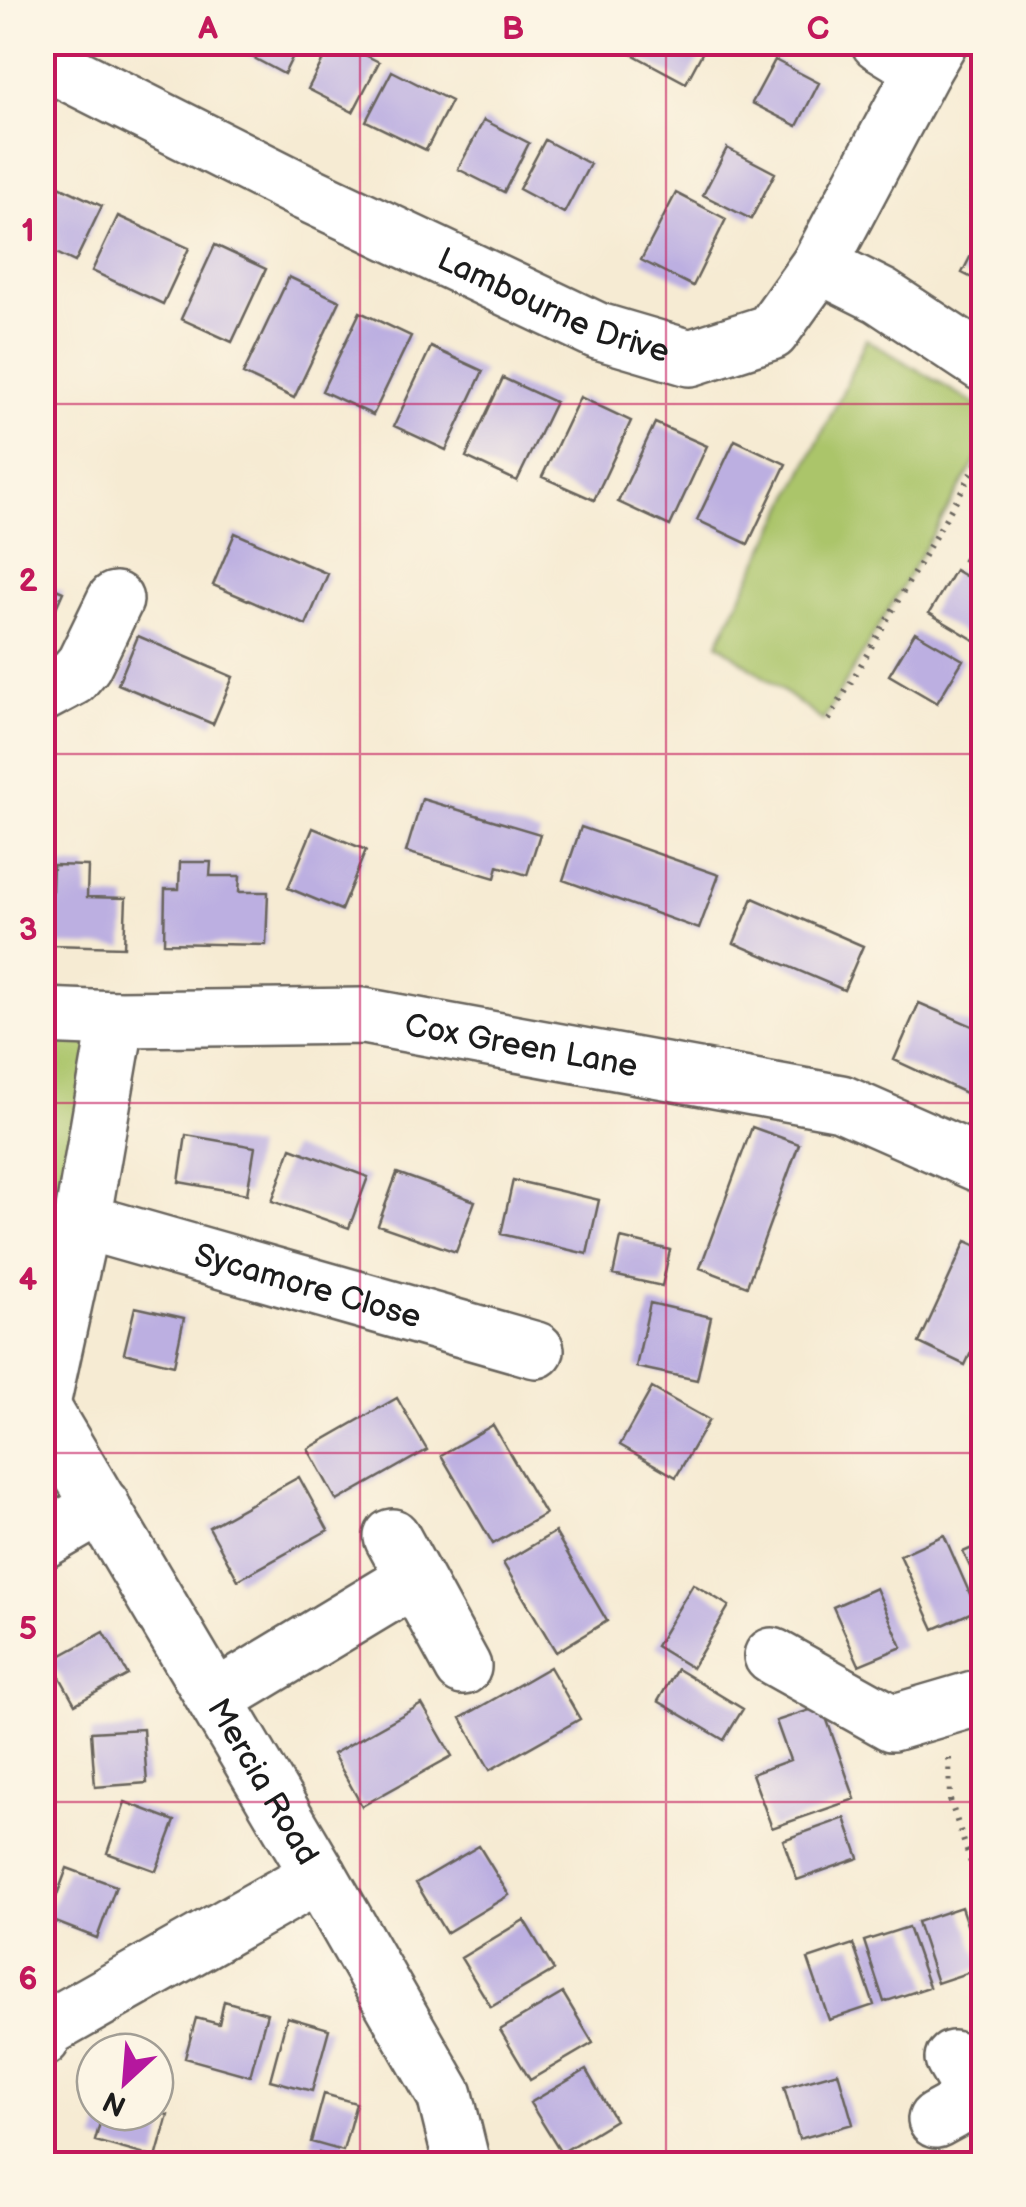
<svg xmlns="http://www.w3.org/2000/svg" width="1026" height="2207" viewBox="0 0 1026 2207" font-family="'Balsamiq Sans',sans-serif">
	<rect width="100%" height="100%" fill="#fcf5e5"/>
	<filter id="ink" filterUnits="userSpaceOnUse"><feTurbulence type="fractalNoise" baseFrequency=".01" numOctaves="2"/><feDisplacementMap in="SourceGraphic" scale="20" xChannelSelector="R" yChannelSelector="G"/><feConvolveMatrix kernelMatrix="1 2 1 2 8 2 1 2 1" color-interpolation-filters="sRGB"/></filter>
	<filter id="wash" filterUnits="userSpaceOnUse"><feTurbulence type="fractalNoise" baseFrequency=".0048" numOctaves="4" result="noise"/><feDisplacementMap in="SourceGraphic" scale="40" xChannelSelector="R" yChannelSelector="G"/><feGaussianBlur stdDeviation="2.25" result="paint"/><feColorMatrix in="noise" values="0 0 0 0 0 0 0 0 0 0 0 0 0 0 0 0 0 1.4 0 .05"/><feComposite in="paint" operator="in"/></filter>
	<g filter="url(#wash)">
		<rect width="100%" height="100%" fill="#f6ebd3"/>
		<path fill="#abc56b" stroke="#647044" stroke-width="2.5" d="M866 339 983 409V449L823 721 718 643 842 393Z
			M43 1037 100 1041 43 1247Z"/>
		<g id="blocks">
			<path fill="#bcafe1" d="M224 42H300L284 74Z
				M332 42H339L379 62 353 112 308 89Z
				M622 42H708L686 83 619 47Z
				M775 60 819 83 797 126 752 103Z
				M392 71 451 101 426 150 366 121Z
				M484 120 529 143 504 192 458 169Z
				M545 140 590 164 564 213 519 189Z
				M727 148 775 173 751 219 703 195Z
				M42 178 102 206 75 262 42 246Z
				M676 193 726 219 693 286 641 260Z
				M118 216 189 248 163 304 92 271Z
				M984 230V284L962 273Z
				M215 245 266 269 232 342 181 319Z
				M289 277 340 301 294 398 243 374Z
				M360 312 411 336 373 415 322 391Z
				M431 347 483 371 446 450 394 426Z
				M503 378 555 402 517 481 466 457Z
				M580 397 631 421 594 500 542 477Z
				M655 423 707 446 670 526 618 502Z
				M735 440 786 464 748 544 697 520Z
				M984 526V572L963 560Z
				M235 533 328 574 306 625 213 585Z
				M955 570 984 587V629L976 641 929 613Z
				M42 583 63 592 42 640Z
				M915 632 963 660 937 703 889 675Z
				M138 636 233 677 213 724 118 684Z
				M422 799 540 834 527 875 498 866 495 878 406 852Z
				M581 827 719 875 699 929 563 880Z
				M313 828 366 850 341 910 288 888Z
				M180 862H211L210 876H240L239 892H268L266 945 164 943 165 889H179Z
				M53 865 88 866 87 897 126 898 124 947 50 945Z
				M753 898 863 946 844 990 734 943Z
				M919 1003 984 1031V1071L972 1096 894 1060Z
				M752 1127 799 1144 747 1286 700 1268Z
				M186 1135 255 1147 247 1194 179 1182Z
				M291 1148 368 1177 349 1228 272 1201Z
				M397 1173 475 1201 456 1252 378 1225Z
				M513 1180 599 1200 587 1254 501 1234Z
				M621 1238 670 1250 662 1286 613 1275Z
				M966 1241 984 1249V1325L965 1365 919 1343Z
				M650 1303 711 1317 697 1380 636 1367Z
				M135 1307 184 1318 174 1365 124 1353Z
				M652 1388 709 1420 676 1477 620 1445Z
				M397 1398 427 1450 337 1501 308 1449Z
				M493 1425 545 1514 493 1544 441 1455Z
				M299 1477 328 1530 238 1580 209 1527Z
				M555 1532 607 1621 556 1652 503 1563Z
				M944 1535 977 1610 934 1629 900 1555Z
				M984 1543V1597L963 1552Z
				M693 1584 729 1606 692 1668 656 1646Z
				M876 1588 902 1647 859 1665 833 1607Z
				M104 1632 128 1675 75 1704 51 1661Z
				M550 1667 580 1719 490 1770 461 1718Z
				M677 1669 743 1709 724 1740 658 1701Z
				M422 1704 452 1756 362 1806 333 1754Z
				M822 1706 855 1799 772 1828 752 1774 790 1760 776 1721Z
				M143 1729 147 1783 95 1787 91 1732Z
				M125 1802 175 1821 156 1871 107 1853Z
				M845 1818 859 1858 797 1880 783 1840Z
				M479 1846 509 1895 446 1933 416 1883Z
				M67 1868 116 1886 97 1938 48 1919Z
				M961 1907 982 1968 937 1983 917 1922Z
				M524 1920 554 1970 491 2007 461 1958Z
				M908 1927 929 1987 884 2002 864 1941Z
				M853 1944 874 2005 829 2020 808 1959Z
				M563 1993 593 2043 530 2080 500 2030Z
				M224 2001 267 2013 250 2076 185 2058 196 2018 219 2024Z
				M287 2017 329 2029 312 2091 270 2080Z
				M586 2070 615 2120 561 2153 530 2103Z
				M838 2072 853 2124 799 2139 784 2087Z
				M324 2094 356 2103 343 2151 311 2142Z
				M155 2111 168 2115 156 2158 95 2141 103 2112Z
				M319 2153 357 2163V2164H316Z
				M605 2153 612 2164H586Z"/>
		</g>
	</g>
	<g filter="url(#ink)">
		<use href="#blocks" fill-opacity="0" stroke="#68645c" stroke-width="2.5"/>
		<g fill="none" stroke-linecap="round" stroke-linejoin="round">
			<defs>
				<g id="minor">
					<path d="M879 42 923 69"/>
					<path id="s1" d="M42 60 306 193 598 331 690 358 771 332 819 265 923 69 939 42"/>
					<path d="M819 265 881 296 984 364"/>
					<path d="M42 694 72 678 84 664 115 600"/>
					<path id="s2" d="M42 1016 117 1019 363 1016 841 1103 984 1166"/>
					<path id="s3" d="M82 1221 536 1350"/>
					<path d="M42 1404 82 1221 117 1019"/>
					<path id="s4" d="M42 1407 319 1875 445 2095 462 2164"/>
					<path d="M392 1537 463 1667"/>
					<path d="M42 1541 102 1506"/>
					<path d="M772 1656 892 1723 984 1696"/>
					<path d="M215 1699 414 1579"/>
					<path d="M42 2039 47 2029 319 1875"/>
					<path d="M953 2059 984 2112"/>
					<path d="M936 2120 976 2098"/>
				</g>
			</defs>
			<use href="#minor" stroke="#68645c" stroke-width="60"/>
			<path stroke="#68645c" stroke-width="6" stroke-dasharray="2.5 8" stroke-linecap="butt" d="M829 720 984 452
				M949 1758 950 1800 984 1902"/>
			<use href="#minor" stroke="#fff" stroke-width="55"/>
		</g>
	</g>
	<path fill="none" stroke="#c2185b" stroke-width="2.5" stroke-opacity="0.55" d="M360 42V2164M666 42V2164M42 404H984M42 754H984M42 1103H984M42 1453H984M42 1802H984"/>
	<g text-anchor="middle" stroke-width="8" stroke-linejoin="round" paint-order="stroke">
		<g font-size="32" fill="#1c1c1c" stroke="#fcf5e5">
			<text dy="11" stroke="none"><textPath href="#s1" startOffset="568">Lambourne Drive</textPath></text>
			<text dy="11" stroke="none"><textPath href="#s2" startOffset="482">Cox Green Lane</textPath></text>
			<text dy="11" stroke="none"><textPath href="#s3" startOffset="235">Sycamore Close</textPath></text>
			<text dy="11" stroke="none"><textPath href="#s4" startOffset="435">Mercia Road</textPath></text>
		</g>
	</g>
	<rect width="1026" height="2207" fill="none" stroke="#fcf5e5" stroke-width="110"/>
	<g transform="translate(125 2082) rotate(206)"><circle r="48" fill="#fcf5e5" stroke="#a29e95" stroke-width="2.5"/>
	<path d="M0-8L18 38L0 25L-18 38Z" fill="#b5179e"/>
	<text y="-15" font-size="28" font-weight="bold" text-anchor="middle" fill="#1c1c1c">N</text>
	</g>
	<rect x="55" y="55" width="916" height="2097" fill="none" stroke="#c2185b" stroke-width="4"/>
	<g font-size="32" text-anchor="middle" font-weight="bold" fill="#c2185b">
		<text x="208" y="39">A</text>
		<text x="513" y="39">B</text>
		<text x="818" y="39">C</text>
		<text x="28" y="241">1</text>
		<text x="28" y="591">2</text>
		<text x="28" y="940">3</text>
		<text x="28" y="1290">4</text>
		<text x="28" y="1639">5</text>
		<text x="28" y="1989">6</text>
	</g>
</svg>
